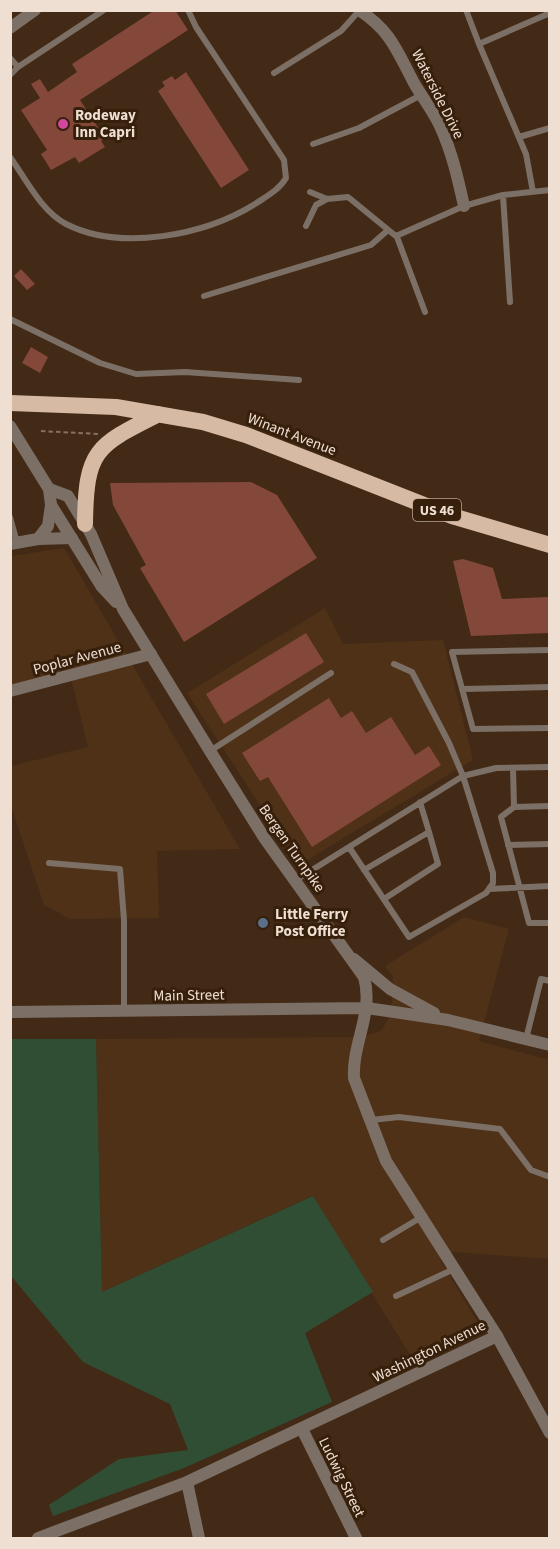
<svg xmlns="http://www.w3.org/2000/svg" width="560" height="1549" viewBox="0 0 560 1549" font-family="'Source Sans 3',sans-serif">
	<rect width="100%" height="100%" fill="#422a16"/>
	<path fill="#4f3117" d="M64 548 240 849 157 851 159 918 70 919 44 905 11 806V766L88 747 71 678 11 694V556Z
		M325 608 343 644 443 640 473 760 299 865 187 693Z
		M464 917 509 929 479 1041 549 1060V1259L454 1252 440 1260 483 1331 415 1363 312 1196 102 1292 96 1039 363 1037 382 1030 391 1014 393 977 385 966Z"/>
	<path fill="#304e34" d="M11 1039H96L102 1292 313 1196 373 1292 305 1333 332 1402 184 1468 53 1516 49 1505 119 1459 188 1450 170 1404 83 1362 11 1276Z"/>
	<path fill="#84483a" d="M155 10H175L188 30 80 100 105 138 101 141 105 147 79 163 75 157 51 170 41 154 47 150 21 110 40 98 31 84 40 79 48 92 77 72 72 64Z
		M186 72 249 170 221 188 158 91 165 86 162 82 172 76 175 80Z
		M21 269 35 284 27 290 14 276Z
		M31 347 48 357 40 373 22 363Z
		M251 482 277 495 317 558 184 642 140 568 146 565 113 505 110 483Z
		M463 559 493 568 502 599 549 597V633L471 636 453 561Z
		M306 633 324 662 224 724 206 694Z
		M329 698 341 718 352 711 366 733 391 717 415 755 429 746 441 765 312 847 268 777 260 781 242 753Z"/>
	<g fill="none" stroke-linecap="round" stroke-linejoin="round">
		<path stroke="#867160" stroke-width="2" stroke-dasharray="4.5 3" stroke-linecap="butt" d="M41 431 98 434"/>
		<path stroke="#7c7066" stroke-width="6" d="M466 10 479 44
			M10 58 18 67
			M274 73 341 31 359 11
			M10 75 18 67 104 10
			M519 137 550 128
			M313 144 359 128 421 95
			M10 157C26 179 41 211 66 224 121 252 205 235 255 204 267 196 279 190 286 178L284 160 196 27 188 10
			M310 192 327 199 348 197 397 237 425 312
			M533 192 526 154 479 44 550 13
			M306 226 316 205 327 199
			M396 236 464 206 503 195
			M204 296 371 245 388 230
			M510 302 503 195 550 190
			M10 319 100 363 136 374 185 372 299 380
			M10 517 17 543
			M550 650 452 652 473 729 550 728
			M462 689 550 687
			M210 751 331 673
			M513 768 514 807
			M420 802 429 832
			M550 806 514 807 501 817 529 923H550
			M508 845 550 844
			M349 847 409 937 486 893 493 883V873L463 776 449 743 412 672 394 664
			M49 863 120 869 124 920V1010
			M364 870 429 832 438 864 384 899
			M296 880 463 776 496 768 550 767
			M489 889 550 886
			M526 1039 541 979 550 981
			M371 1120 399 1117 500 1129 531 1170 550 1177
			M383 1240 420 1218
			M396 1296 454 1269"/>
		<path stroke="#7c7066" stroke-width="12" d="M359 10C391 31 397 51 414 83 422 97 433 111 440 126 452 152 458 179 464 206
			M10 28 35 10
			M38 539 48 526 51 505
			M10 544 38 539 72 538
			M10 691 151 654
			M354 959 390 989 434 1013
			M367 1008 448 1020 550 1045
			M497 1336 550 1433
			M302 1429 356 1538
			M187 1482 199 1538"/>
		<path stroke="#7c7066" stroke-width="12" d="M10 426 49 489 51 505 102 587 116 602
			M10 1012 367 1008
			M38 1538 187 1482 497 1336 386 1161 354 1078C352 1043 374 1013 364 977L265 839 210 751 123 609 91 534 68 496 49 489"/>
		<path stroke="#d7baa4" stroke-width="16" d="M10 403 116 407 203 422 246 435 452 516 550 545
			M85 524C86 450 95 446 159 414"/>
	</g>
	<circle fill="#d1479c" stroke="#37200b" stroke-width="2" cx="63" cy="124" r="6"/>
	<circle fill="#5c6f8a" stroke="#37200b" stroke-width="2" cx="263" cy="923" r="6"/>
	<g text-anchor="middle" stroke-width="6" stroke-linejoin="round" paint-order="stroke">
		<rect fill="#37200b" stroke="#b8a596" stroke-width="1.5" x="413" y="499" width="48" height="22" rx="4.5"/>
		<g font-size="14" font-weight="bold" fill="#efded2">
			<text x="437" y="515">US 46</text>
		</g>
		<g font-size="15" fill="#efded2" stroke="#37200b">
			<text transform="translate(438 94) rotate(63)" y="5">Waterside Drive</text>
			<text transform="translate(292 434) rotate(21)" y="5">Winant Avenue</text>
			<text transform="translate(77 658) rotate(-15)" y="5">Poplar Avenue</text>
			<text transform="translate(292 848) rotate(55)" y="5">Bergen Turnpike</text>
			<text transform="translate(189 995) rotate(-1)" y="5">Main Street</text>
			<text transform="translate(429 1351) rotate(-26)" y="5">Washington Avenue</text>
			<text transform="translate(342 1477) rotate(64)" y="5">Ludwig Street</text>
		</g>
		<g font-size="15" font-weight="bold" fill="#efded2" stroke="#37200b" text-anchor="start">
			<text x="75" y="120">Rodeway<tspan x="75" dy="17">Inn Capri</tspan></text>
			<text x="275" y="919">Little Ferry<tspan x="275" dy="17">Post Office</tspan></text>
		</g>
	</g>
	<rect width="560" height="1549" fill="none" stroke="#efded2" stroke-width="24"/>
</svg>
